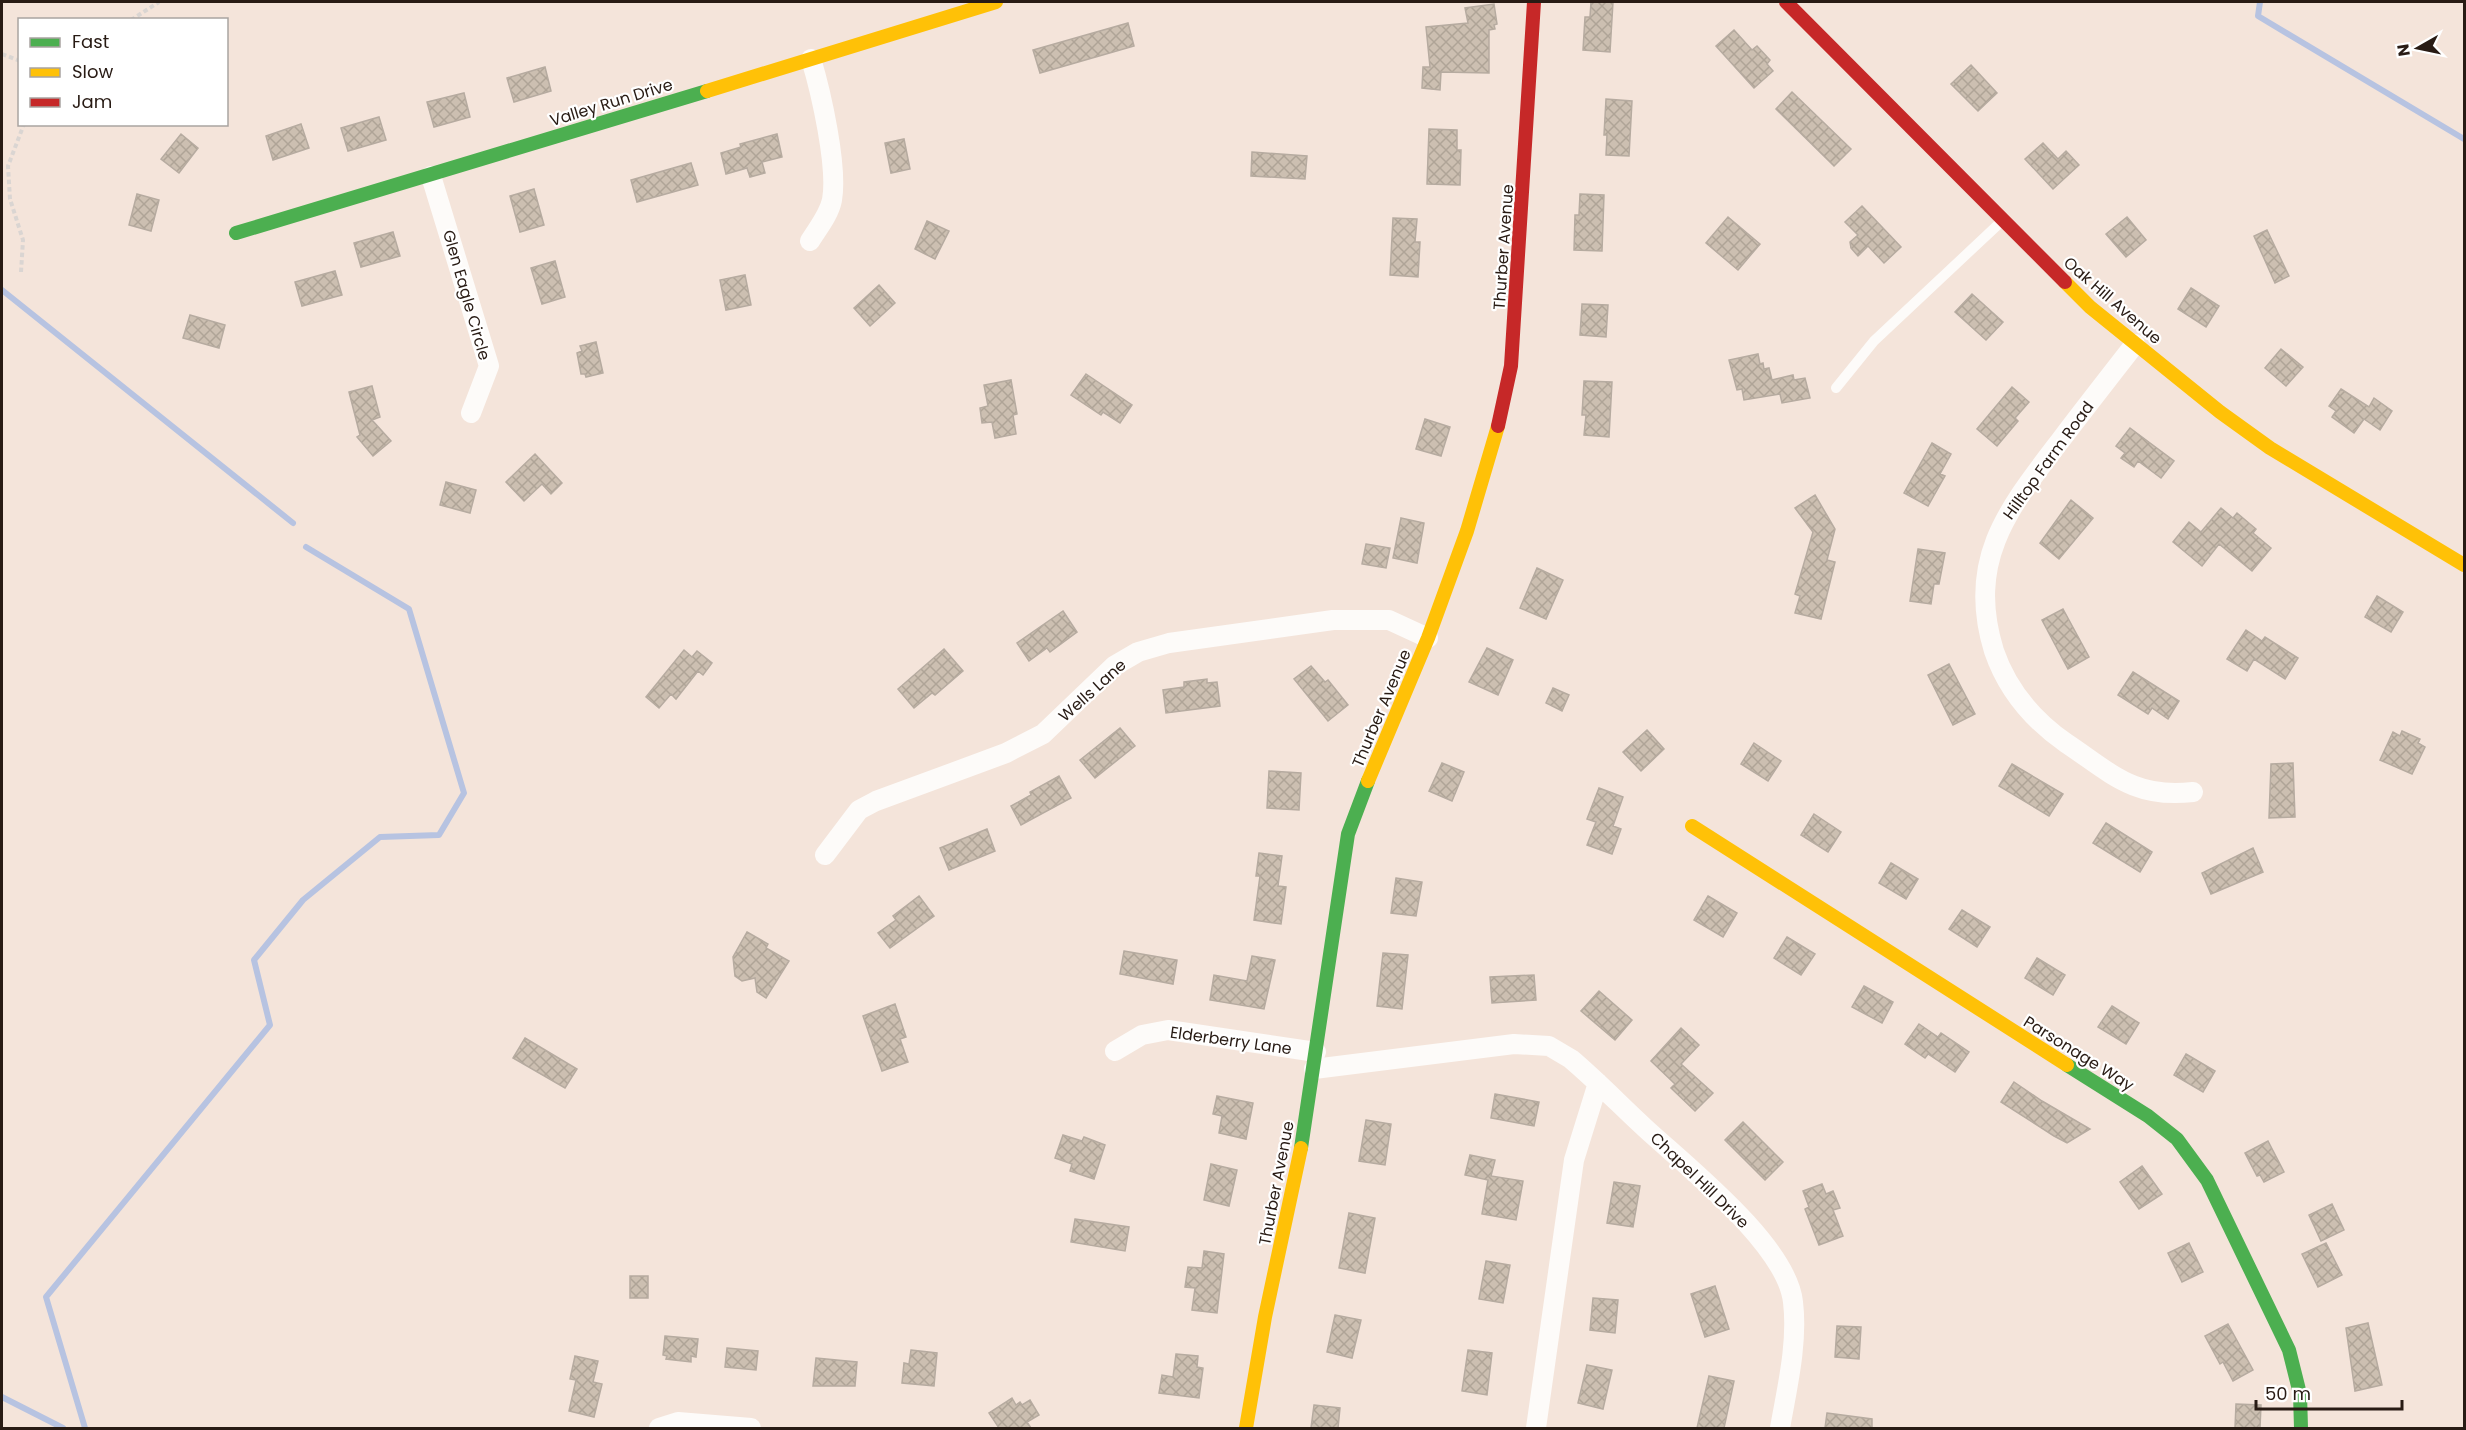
<svg xmlns="http://www.w3.org/2000/svg" width="2466" height="1430" viewBox="0 0 2466 1430" font-family="Poppins,sans-serif">
	<defs>
		<pattern id="building-cross-hatch" width="8" height="8" patternUnits="userSpaceOnUse" patternTransform="scale(1.5)"><rect width="8" height="8" fill="#ccbfb1"/><path d="M0 0l8 8M0 8l8-8" fill="none" stroke="#afa497"/></pattern>
	</defs>
	<rect width="100%" height="100%" fill="#f4e4da"/>
	<g fill="none" stroke-linecap="round" stroke-linejoin="round">
		<path stroke="#b7c3e1" stroke-width="6" d="M2260 2 2258 16 2464 139
			M2 290 293 523
			M2 1397 63 1428
			M85 1428 46 1297 270 1025 254 960 303 900 380 837 439 835 464 793 409 609 306 547"/>
	</g>
	<path fill="url(#building-cross-hatch)" stroke="#b6aba0" stroke-width="1.5" d="M1591 2H1613L1610 52 1583 50 1585 17H1590Z
		M1494 4 1497 24 1494 25 1495 29 1489 30V73L1441 72 1440 90 1422 88 1423 67H1430L1426 27 1468 23 1465 8Z
		M1128 23 1134 46 1040 73 1033 50Z
		M1734 30 1752 50 1757 46 1770 60 1767 64 1773 71 1754 88 1716 46Z
		M1971 65 1997 93 1978 111 1951 84Z
		M545 67 551 91 514 102 507 78Z
		M1792 92 1851 149 1834 166 1776 109Z
		M464 93 470 117 434 127 427 102Z
		M1606 99 1632 101 1629 156 1606 155 1607 135H1604Z
		M379 117 386 140 348 151 341 128Z
		M301 124 309 148 273 160 266 136Z
		M1429 129 1457 130V150H1461L1460 185 1427 184Z
		M181 134 198 148 179 173 161 159Z
		M777 134 782 157 762 162 765 173 750 177 747 168 726 174 721 153 741 147 740 144Z
		M904 139 910 169 891 173 885 143Z
		M2043 143 2058 159 2066 151 2079 165 2053 189 2025 159Z
		M1252 152 1307 156 1305 179 1251 176Z
		M691 163 698 185 637 202 631 180Z
		M534 189 544 225 520 232 510 196Z
		M137 194 159 200 151 231 129 225Z
		M1580 194 1604 195 1602 251 1574 250 1575 215H1579Z
		M1862 206 1901 247 1884 263 1868 246 1858 256 1851 248 1850 242 1858 235 1845 222Z
		M1728 217 1760 244 1738 270 1706 243Z
		M2127 217 2146 240 2126 257 2106 234Z
		M1393 218 1417 219 1415 242H1420L1418 277 1390 275Z
		M927 221 949 231 935 259 915 249Z
		M2267 230 2289 276 2275 283 2254 236Z
		M393 232 400 256 361 267 354 243Z
		M555 261 565 297 542 304 531 268Z
		M335 271 342 295 302 306 295 282Z
		M745 275 751 305 726 310 720 280Z
		M879 285 895 303 870 326 854 308Z
		M2191 288 2219 306 2206 327 2178 309Z
		M1972 294 2003 322 1986 340 1955 312Z
		M1582 304 1608 305 1606 337 1580 335Z
		M190 315 225 325 219 348 183 338Z
		M596 342 603 373 586 377 585 374H581L577 353 582 351 580 346Z
		M2281 349 2303 367 2286 386 2265 368Z
		M1758 354 1760 364 1763 363 1764 369 1769 368 1772 380 1793 375 1794 380 1805 378 1810 398 1782 403 1780 394 1744 400 1742 389 1737 390 1729 360Z
		M1086 374 1132 405 1120 423 1103 412 1101 415 1071 395Z
		M1011 380 1017 414 1013 415 1016 434 995 438 992 422 982 423 980 408 988 406 984 385Z
		M1584 381 1612 382 1609 437 1584 435 1586 415H1582Z
		M372 386 380 417 372 420 391 441 373 456 357 437 360 435 349 392Z
		M2012 387 2029 402 2015 418 2018 421 1997 446 1977 429Z
		M2341 389 2369 407 2374 398 2392 411 2380 430 2364 419 2354 433 2332 417 2336 411 2329 406Z
		M1425 419 1450 427 1441 456 1416 449Z
		M2130 428 2174 461 2161 478 2138 461 2134 467 2121 458 2125 453 2116 446Z
		M1932 443 1951 454 1940 474 1945 476 1928 506 1904 493Z
		M535 454 562 483 551 494 542 484 524 501 506 482Z
		M446 482 476 490 470 513 440 505Z
		M1815 495 1835 529 1827 560 1835 562 1821 619 1795 613 1800 596 1795 594 1813 532 1795 508Z
		M2071 500 2093 518 2059 559 2040 543Z
		M2221 508 2233 518 2237 513 2256 529 2253 533 2271 548 2252 571 2219 544 2202 566 2173 542 2189 522 2201 532Z
		M1401 518 1424 523 1417 563 1393 558Z
		M1366 544 1390 548 1386 568 1362 564Z
		M1918 549 1945 553 1939 584H1934L1931 604 1910 601Z
		M1537 568 1563 580 1546 619 1520 608Z
		M2377 596 2403 612 2391 632 2365 617Z
		M2063 609 2089 657 2068 669 2042 620Z
		M1063 611 1077 632 1050 652 1047 648 1029 661 1017 643Z
		M2246 630 2262 641 2265 637 2298 658 2285 679 2254 659 2247 671 2227 659Z
		M1487 648 1513 660 1498 695 1469 682Z
		M944 649 963 671 935 695 932 693 914 708 898 689Z
		M684 650 692 657 697 651 712 663 703 675 698 671 676 699 671 694 659 708 646 697Z
		M1949 664 1975 714 1953 725 1928 675Z
		M1311 666 1325 682 1328 680 1348 705 1328 721 1294 679Z
		M2133 672 2179 701 2168 719 2152 708 2148 714 2118 695Z
		M1207 679V683L1217 682 1220 706 1166 713 1163 690 1184 687V682Z
		M1553 688 1569 695 1562 711 1546 703Z
		M1120 728 1135 746 1095 778 1080 760Z
		M1647 730 1664 749 1641 771 1623 752Z
		M2402 731 2420 739 2418 743 2425 747 2412 774 2380 760 2393 732 2400 736Z
		M1754 743 1781 761 1768 781 1741 764Z
		M1442 763 1464 772 1452 801 1429 791Z
		M2293 763 2295 817 2269 818 2271 764Z
		M2012 764 2063 794 2049 816 1999 786Z
		M1269 771 1301 773 1299 810 1267 808Z
		M1059 776 1071 798 1021 825 1011 806 1031 795 1030 792Z
		M1599 788 1623 797 1613 826 1621 829 1612 854 1587 845 1596 822 1587 819Z
		M1814 814 1841 832 1828 852 1801 835Z
		M2106 823 2152 852 2140 872 2093 843Z
		M987 829 995 851 949 870 940 848Z
		M2253 848 2263 872 2211 894 2202 873Z
		M1259 853 1282 856 1278 886 1286 887 1281 924 1254 920 1260 876H1256Z
		M1891 863 1918 879 1906 899 1879 883Z
		M1396 878 1422 882 1416 916 1391 913Z
		M919 896 934 916 890 948 878 933 896 920 893 916Z
		M1708 896 1737 913 1723 937 1694 920Z
		M1962 910 1990 927 1977 947 1949 929Z
		M747 932 768 944 766 948 789 961 766 998 757 992 755 978 742 981 735 976 733 957Z
		M1787 937 1815 954 1801 975 1774 958Z
		M1124 951 1177 960 1173 984 1120 974Z
		M1383 953 1408 955 1402 1009 1377 1006Z
		M1252 956 1275 960 1264 1009 1210 1000 1214 975 1247 981Z
		M2037 958 2065 975 2053 995 2025 978Z
		M1534 975 1536 1000 1492 1003 1490 977Z
		M1864 986 1893 1002 1882 1023 1852 1007Z
		M1599 991 1632 1020 1615 1040 1581 1011Z
		M895 1004 906 1037 900 1039 908 1062 882 1071 863 1016Z
		M2112 1006 2139 1023 2126 1044 2098 1027Z
		M1919 1024 1938 1037 1941 1033 1969 1052 1955 1072 1928 1054 1925 1058 1905 1044Z
		M1681 1028 1699 1045 1681 1064 1713 1093 1695 1111 1671 1088 1675 1084 1651 1061Z
		M525 1038 577 1069 565 1088 513 1058Z
		M2186 1054 2215 1071 2203 1092 2174 1075Z
		M2014 1082 2042 1101 2090 1129 2067 1143 2054 1136 2001 1102Z
		M1495 1094 1539 1102 1534 1126 1491 1118Z
		M1217 1096 1253 1103 1246 1139 1219 1133 1222 1116 1213 1114Z
		M1366 1120 1391 1124 1385 1165 1359 1161Z
		M1743 1122 1783 1162 1765 1180 1725 1140Z
		M1063 1135 1082 1141 1084 1137 1105 1145 1094 1179 1070 1171 1072 1164 1055 1158Z
		M2268 1141 2284 1172 2264 1182 2260 1175 2257 1176 2245 1153Z
		M1470 1155 1495 1160 1491 1176 1523 1181 1516 1220 1482 1214 1488 1180 1465 1175Z
		M1211 1164 1237 1170 1229 1206 1204 1200Z
		M2142 1166 2162 1194 2139 1209 2120 1182Z
		M1614 1182 1640 1186 1633 1227 1607 1223Z
		M1822 1184 1826 1194 1833 1191 1840 1208 1833 1210 1843 1236 1819 1245 1805 1209 1809 1207 1803 1191Z
		M2332 1204 2344 1230 2321 1241 2309 1215Z
		M1349 1213 1375 1218 1365 1273 1339 1268Z
		M1075 1219 1129 1227 1125 1251 1071 1242Z
		M2189 1243 2203 1272 2182 1282 2168 1253Z
		M2326 1243 2342 1275 2318 1287 2302 1254Z
		M1204 1251 1224 1254 1217 1313 1192 1310 1195 1288 1185 1287 1188 1267 1202 1268Z
		M1486 1261 1510 1265 1503 1303 1479 1299Z
		M630 1276H648V1298H630Z
		M1715 1286 1729 1329 1705 1337 1691 1294Z
		M1593 1298 1618 1300 1615 1333 1590 1330Z
		M1335 1315 1361 1320 1352 1358 1327 1352Z
		M2368 1323 2382 1385 2355 1391 2346 1328Z
		M2228 1324 2253 1370 2233 1381 2223 1362 2220 1364 2205 1336Z
		M1837 1326 1861 1327 1859 1359 1835 1357Z
		M665 1336 698 1339 696 1357 691 1356V1362L666 1359 667 1356 663 1355Z
		M727 1348 758 1351 756 1370 725 1367Z
		M911 1350 937 1353 934 1386 902 1383 904 1363 909 1364Z
		M1468 1350 1492 1353 1487 1395 1462 1391Z
		M1176 1354 1198 1356 1197 1367 1203 1368 1199 1398 1159 1393 1162 1375 1173 1377Z
		M575 1356 598 1361 593 1382 602 1384 594 1417 569 1411 576 1380 570 1379Z
		M816 1358 857 1362 855 1386H813Z
		M1587 1365 1612 1370 1603 1409 1578 1403Z
		M1709 1376 1734 1381 1724 1428H1697Z
		M1012 1398 1016 1405 1020 1402 1022 1405 1030 1400 1039 1415 1027 1422 1031 1428H999L989 1413Z
		M2236 1404 2261 1405 2260 1428H2235Z
		M1314 1405 1340 1408 1338 1428H1311Z
		M1827 1413 1872 1419V1428H1825Z"/>
	<g fill="none" stroke-linecap="round" stroke-linejoin="round">
		<path stroke="#dad5d2" stroke-width="4" stroke-dasharray="4.5 3" stroke-linecap="butt" d="M131 20 159 2
			M2 54 20 61
			M21 272 23 240 10 199 8 166 24 124"/>
		<path stroke="#fdfbf9" stroke-width="10" d="M1836 388 1874 341 2003 220"/>
		<path stroke="#fdfbf9" stroke-width="20" d="M431 176 489 366 471 413
			M810 241C818 228 829 215 832 200 838 167 821 92 811 59
			M2135 344C2110 376 2085 408 2060 441 2008 509 1966 560 1994 651 2007 689 2033 720 2066 743 2111 773 2134 799 2193 792
			M825 855 859 810 876 801 1006 753 1043 734 1114 666 1138 652 1169 643 1333 620H1389L1428 638
			M1115 1051 1142 1035 1168 1030 1316 1052
			M1314 1069 1514 1044 1549 1046 1571 1059C1597 1081 1620 1105 1645 1128 1686 1166 1787 1245 1793 1302 1798 1343 1787 1388 1780 1428
			M659 1428 678 1422 751 1428
			M1536 1428 1574 1160 1598 1083"/>
		<path stroke="#4caf50" stroke-width="14" d="M236 233 707 91
			M2067 1065 2148 1116 2177 1139 2207 1180 2289 1350 2300 1394 2301 1428
			M1301 1148 1348 834 1368 781"/>
		<path stroke="#ffc107" stroke-width="14" d="M707 91 996 2
			M2065 282 2090 307 2220 412 2270 448 2464 565
			M1368 781 1428 638 1467 531 1498 426
			M1692 826 2067 1065
			M1246 1428 1265 1317 1301 1148"/>
		<path stroke="#c62828" stroke-width="14" d="M1786 2 2065 282
			M1498 426 1511 366 1534 2"/>
	</g>
	<g text-anchor="middle" stroke-width="4.5" stroke-linejoin="round" paint-order="stroke">
		<g font-size="16" fill="#281b14" stroke="#fff">
			<text transform="translate(611 102) rotate(-17)" y="6">Valley Run Drive</text>
			<text transform="translate(1503 247) rotate(-86)" y="6">Thurber Avenue</text>
			<text transform="translate(467 295) rotate(74)" y="6">Glen Eagle Circle</text>
			<text transform="translate(2113 300) rotate(41)" y="6">Oak Hill Avenue</text>
			<text transform="translate(2048 460) rotate(-54)" y="6">Hilltop Farm Road</text>
			<text transform="translate(1092 690) rotate(-42)" y="6">Wells Lane</text>
			<text transform="translate(1381 708) rotate(-67)" y="6">Thurber Avenue</text>
			<text transform="translate(1231 1040) rotate(8)" y="6">Elderberry Lane</text>
			<text transform="translate(2079 1053) rotate(32)" y="6">Parsonage Way</text>
			<text transform="translate(1700 1180) rotate(44)" y="6">Chapel Hill Drive</text>
			<text transform="translate(1276 1183) rotate(-79)" y="6">Thurber Avenue</text>
		</g>
	</g>
	<rect width="2466" height="1430" fill="none" stroke="#281b14" stroke-width="6"/>
	<rect x="18" y="18" width="210" height="108" fill="#ffffff" stroke="#a9a4a1" stroke-width="1.5"/>
	<rect x="30" y="38" width="30" height="9" fill="#4caf50" stroke="#a9a4a1" stroke-width="1.5"/>
	<text x="72" y="48" font-size="18" fill="#281b14">Fast</text>
	<rect x="30" y="68" width="30" height="9" fill="#ffc107" stroke="#a9a4a1" stroke-width="1.5"/>
	<text x="72" y="78" font-size="18" fill="#281b14">Slow</text>
	<rect x="30" y="98" width="30" height="9" fill="#c62828" stroke="#a9a4a1" stroke-width="1.5"/>
	<text x="72" y="108" font-size="18" fill="#281b14">Jam</text>
	<g transform="translate(2418 48) rotate(261)" stroke="#ffffff" stroke-width="4.5" paint-order="stroke">
	<path d="M0-4.5L10 22L0 15L-10 22Z" fill="#281b14"/>
	<text y="-9" font-size="16" font-weight="bold" text-anchor="middle" fill="#281b14">N</text>
	</g>
	<path d="M2256 1400v9h146v-9" fill="none" stroke="#281b14" stroke-width="3"/>
	<text x="2265" y="1400" font-size="18" fill="#281b14" stroke="#ffffff" stroke-width="4.5" paint-order="stroke">50 m</text>
</svg>
